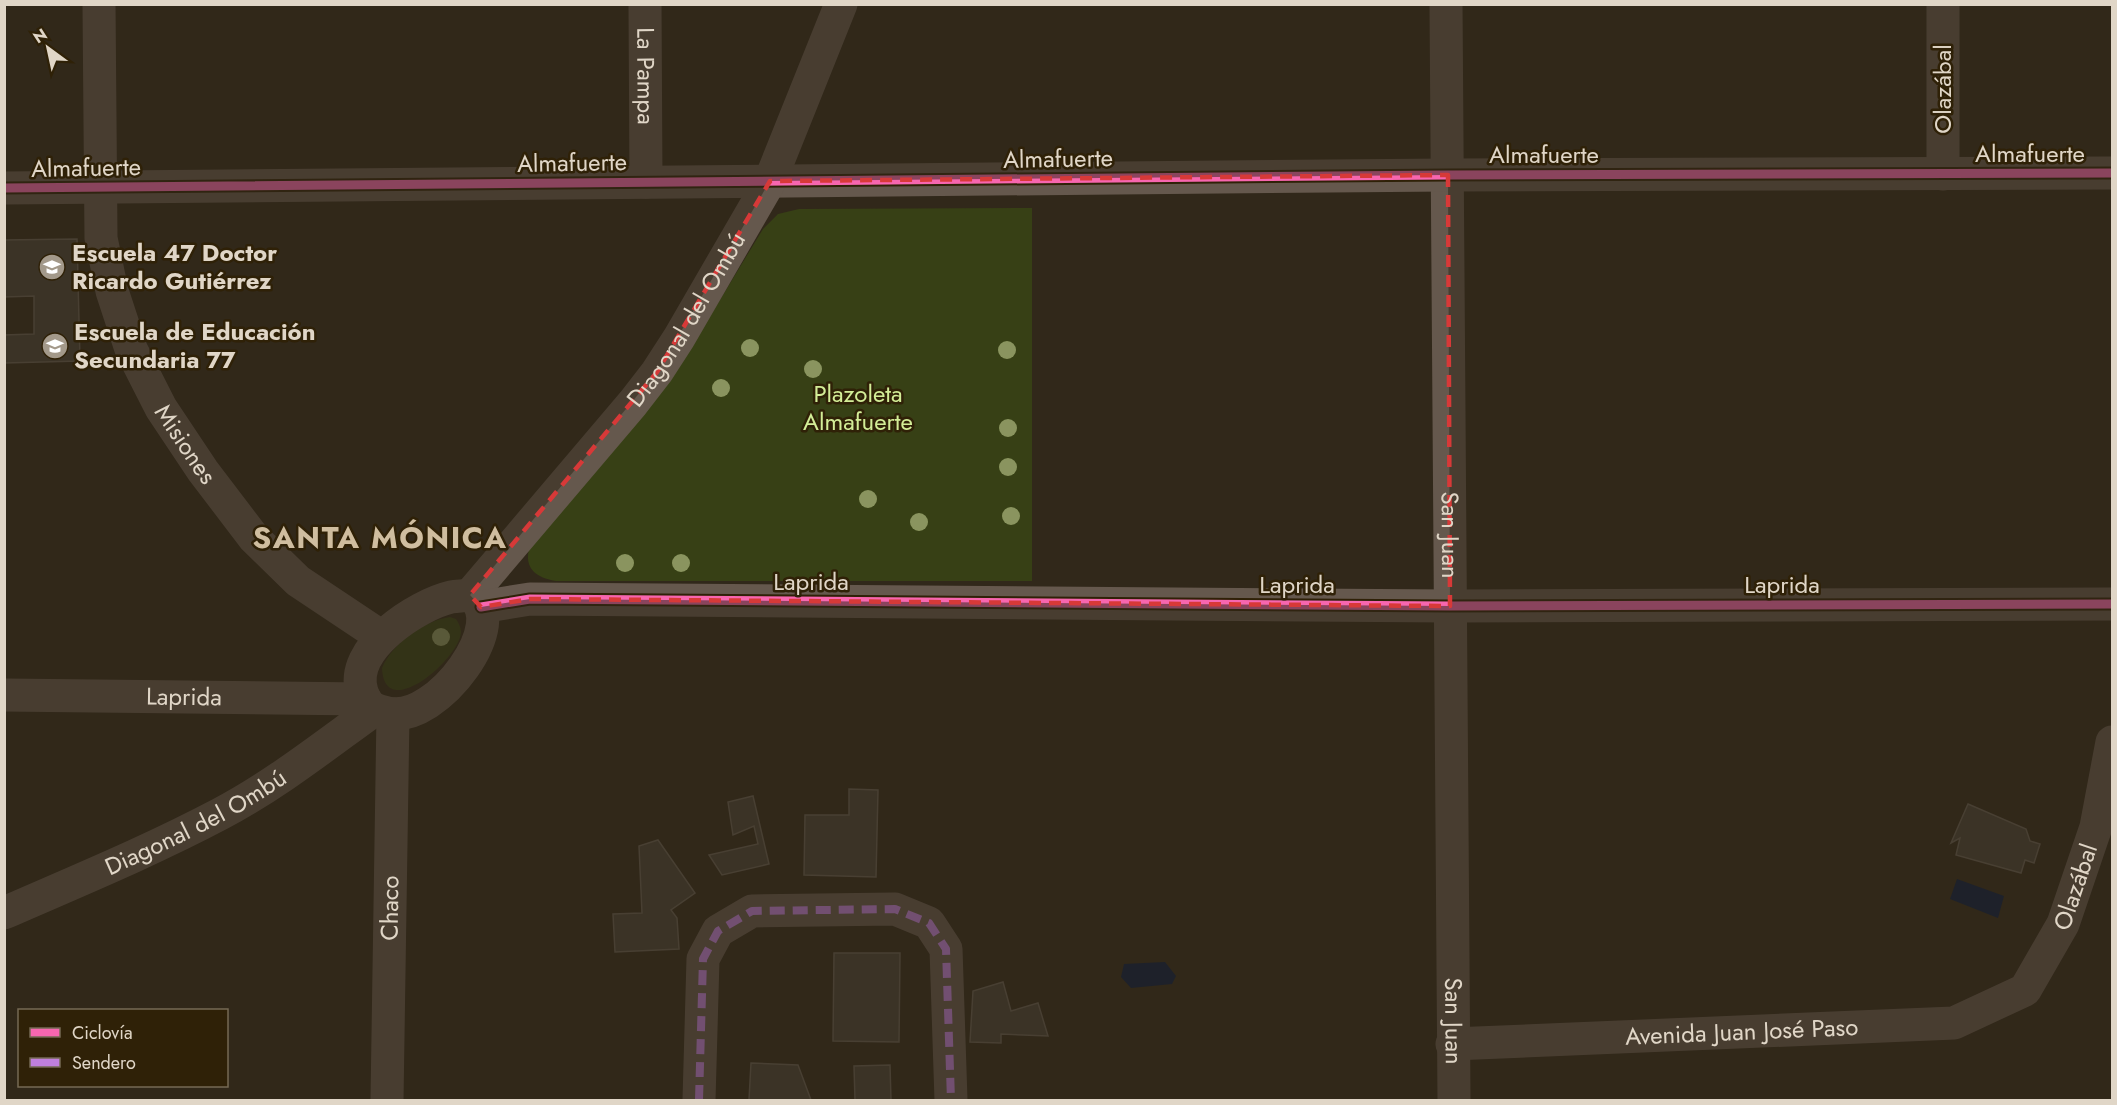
<svg xmlns="http://www.w3.org/2000/svg" width="2117" height="1105" viewBox="0 0 2117 1105" font-family="Jost,sans-serif">
	<rect width="100%" height="100%" fill="#31281a"/>
	<path fill="#374015" d="M1032 208V581H556C537 578 524 569 529 549L684 359 763 229 778 214 799 209Z
		M450 617 456 619C458 622 461 627 461 632 460 659 384 724 382 668 393 643 423 621 450 617Z"/>
	<path fill="#071a3e" d="M1957 879 2004 896 1998 918 1950 899Z
		M1165 962 1176 976 1172 984 1131 988 1121 977 1124 964Z"/>
	<path fill="#474035" stroke="#645c51" stroke-width="1.5" d="M77 239 80 361 4 363V335L34 334V296L4 297V240Z
		M849 789 878 790 876 877 804 875 805 815H849Z
		M753 796 769 864 722 875 709 855 758 844 754 826 733 835 728 802Z
		M1968 804 2026 829 2030 841 2040 844 2034 863 2025 860 2021 873 1956 855 1960 838 1951 843Z
		M658 840 695 893 671 910 677 918 679 949 615 952 613 914 642 913 639 846Z
		M834 953H900L899 1042 833 1041Z
		M1003 982 1011 1011 1038 1003 1048 1036 1001 1034V1043L970 1042 973 991Z
		M751 1063 798 1065 811 1100H749Z
		M890 1065 891 1100H855L854 1066Z"/>
	<g fill="none" stroke-linecap="round" stroke-linejoin="round">
		<g stroke="#65584d" stroke-width="33">
			<path id="s1" d="M99 4 101 238 112 291 131 349 161 408 203 471 254 538 298 581 382 637"/>
			<path id="s2" d="M645 4 646 182"/>
			<path id="s3" d="M1446 4 1454 1100"/>
			<path d="M1943 174V4"/>
			<path d="M4 188 1448 175 2112 173"/>
			<path id="s4" d="M470 595 633 403 657 372 679 338 770 181 841 4"/>
			<path d="M470 595C513 619 438 724 388 713 374 710 367 707 362 692 348 649 417 605 451 597 457 596 464 596 470 595Z"/>
			<path d="M481 607 530 599 1450 606 2112 604"/>
			<path id="s5" d="M4 695 365 699"/>
			<path id="s6" d="M4 913C77 881 150 851 220 814 275 785 324 746 374 710"/>
			<path id="s7" d="M1452 1044 1954 1023 2025 990 2063 924 2096 827 2112 742"/>
			<path id="s8" d="M387 1100 393 714"/>
			<path d="M699 1100 703 959 718 931 752 911 895 909 929 923 946 949 951 1100"/>
		</g>
		<path stroke="#c07fdc" stroke-width="8" stroke-dasharray="15 8" stroke-linecap="butt" d="M699 1100 703 959 718 931 752 911 895 909 929 923 946 949 951 1100"/>
		<defs>
			<path id="cycleway" d="M4 188 1448 175 2112 173
				M481 607 530 599 1450 606 2112 604"/>
		</defs>
		<use href="#cycleway" stroke="#2f2107" stroke-width="13"/>
		<use href="#cycleway" stroke="#f766af" stroke-width="9"/>
	</g>
	<g fill="#8a945f">
		<circle cx="750" cy="348" r="9"/>
		<circle cx="1007" cy="350" r="9"/>
		<circle cx="813" cy="369" r="9"/>
		<circle cx="721" cy="388" r="9"/>
		<circle cx="1008" cy="428" r="9"/>
		<circle cx="1008" cy="467" r="9"/>
		<circle cx="868" cy="499" r="9"/>
		<circle cx="1011" cy="516" r="9"/>
		<circle cx="919" cy="522" r="9"/>
		<circle cx="625" cy="563" r="9"/>
		<circle cx="681" cy="563" r="9"/>
		<circle cx="441" cy="637" r="9"/>
	</g>
	<path d="M0 0H2117V1105H0ZM1448 175 1450 606 530 599 481 607 470 595 657 372 770 181Z" fill="#31281a" fill-opacity=".55" fill-rule="evenodd"/>
	<path fill="none" stroke="#d73938" stroke-width="4.5" stroke-dasharray="12 8" stroke-linejoin="round" d="M1448 175 1450 606 530 599 481 607 470 595 657 372 770 181Z"/>
	<defs>
		<symbol id="school-disc" viewBox="-11 -11 22 22"><circle r="9.5" fill="#a3998a" stroke="#2f2107"/><path d="M0-5L7-2L0 1L-7-2ZM-4 1L0 2.5L4 1V4Q0 6-4 4Z" fill="#fff"/></symbol>
	</defs>
	<g fill-rule="evenodd">
		<use href="#school-disc" x="37" y="252" width="30" height="30"/>
		<use href="#school-disc" x="40" y="331" width="30" height="30"/>
	</g>
	<g text-anchor="middle" stroke-width="5" stroke-linejoin="round" paint-order="stroke">
		<g font-size="24" fill="#e0d6c7" stroke="#2f2107">
			<text dy="8" stroke="none"><textPath href="#s2" startOffset="72">La Pampa</textPath></text>
			<text transform="translate(1943 89) rotate(-90)" y="8">Olazábal</text>
			<text x="2030" y="162">Almafuerte</text>
			<text x="1544" y="163">Almafuerte</text>
			<text transform="translate(1058 159) rotate(-1)" y="8">Almafuerte</text>
			<text transform="translate(572 163) rotate(-1)" y="8">Almafuerte</text>
			<text transform="translate(86 168) rotate(-1)" y="8">Almafuerte</text>
			<text dy="8" stroke="none"><textPath href="#s4" startOffset="351">Diagonal del Ombú</textPath></text>
			<text dy="8" stroke="none"><textPath href="#s1" startOffset="459">Misiones</textPath></text>
			<text dy="8" stroke="none"><textPath href="#s3" startOffset="531">San Juan</textPath></text>
			<text x="811" y="590">Laprida</text>
			<text x="1297" y="593">Laprida</text>
			<text x="1782" y="593">Laprida</text>
			<text dy="8" stroke="none"><textPath href="#s5" startOffset="180">Laprida</textPath></text>
			<text dy="8" stroke="none"><textPath href="#s6" startOffset="212">Diagonal del Ombú</textPath></text>
			<text dy="8" stroke="none"><textPath href="#s7" startOffset="696">Olazábal</textPath></text>
			<text dy="8" stroke="none"><textPath href="#s8" startOffset="192">Chaco</textPath></text>
			<text dy="8" stroke="none"><textPath href="#s3" startOffset="1017">San Juan</textPath></text>
			<text dy="8" stroke="none"><textPath href="#s7" startOffset="290">Avenida Juan José Paso</textPath></text>
		</g>
		<g font-size="24" font-weight="bold" fill="#e0d6c7" stroke="#2f2107" text-anchor="start">
			<text x="72" y="261">Escuela 47 Doctor<tspan x="72" dy="28">Ricardo Gutiérrez</tspan></text>
			<text x="74" y="340">Escuela de Educación<tspan x="74" dy="28">Secundaria 77</tspan></text>
		</g>
		<g font-size="24" fill="#d3ed97" stroke="#2f2107">
			<text x="858" y="402">Plazoleta<tspan x="858" dy="28">Almafuerte</tspan></text>
		</g>
		<g font-size="30" font-weight="bold" letter-spacing="1.5" fill="#cfbd9f" stroke="#2f2107">
			<text x="380" y="548">SANTA MÓNICA</text>
		</g>
	</g>
	<rect width="2117" height="1105" fill="none" stroke="#e0d6c7" stroke-width="12"/>
	<rect x="18" y="1009" width="210" height="78" fill="#2f2107" stroke="#766954" stroke-width="1.5"/>
	<rect x="30" y="1028" width="30" height="9" fill="#f766af" stroke="#766954" stroke-width="1.5"/>
	<text x="72" y="1039" font-size="18" fill="#e0d6c7">Ciclovía</text>
	<rect x="30" y="1058" width="30" height="9" fill="#c07fdc" stroke="#766954" stroke-width="1.5"/>
	<text x="72" y="1069" font-size="18" fill="#e0d6c7">Sendero</text>
	<g transform="translate(48 48) rotate(327)" stroke="#2f2107" stroke-width="4.5" paint-order="stroke">
	<path d="M0-4.5L10 22L0 15L-10 22Z" fill="#e0d6c7"/>
	<text y="-9" font-size="16" font-weight="bold" text-anchor="middle" fill="#e0d6c7">N</text>
	</g>
</svg>
